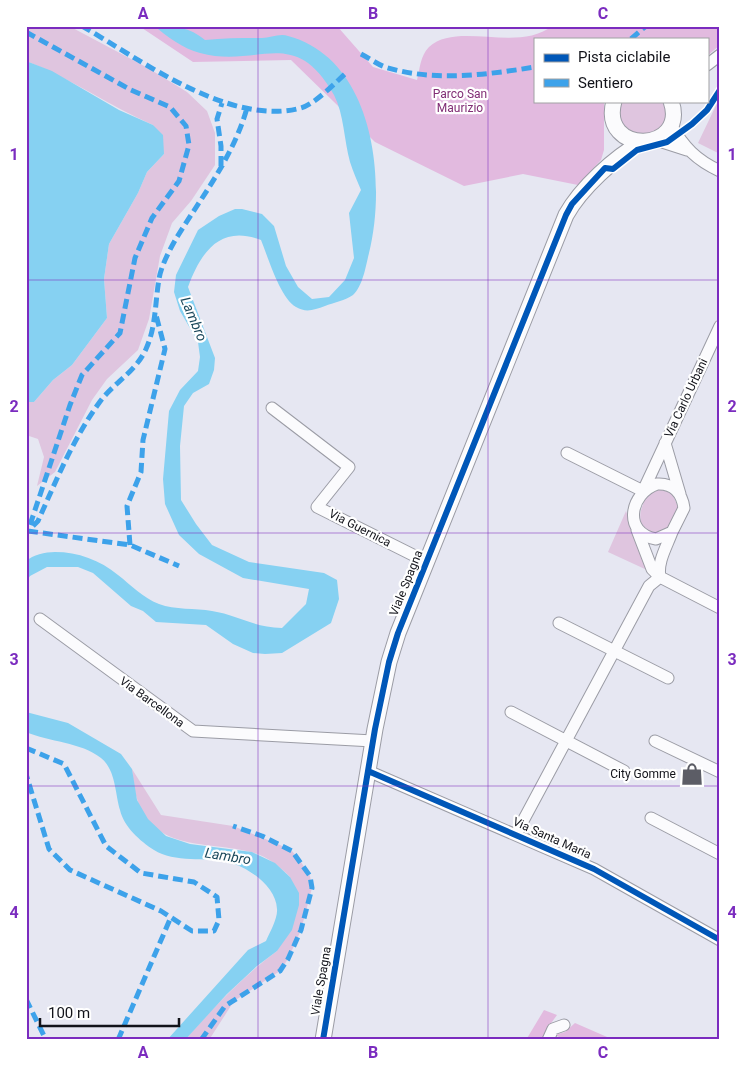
<svg xmlns="http://www.w3.org/2000/svg" width="746" height="1066" viewBox="0 0 746 1066" font-family="Roboto,sans-serif">
	<rect width="100%" height="100%" fill="#e6e7f2"/>
	<path fill="#dfc5df" d="M26 26H69L148 68 187 92 207 111 215 133V165L191 201 172 223 160 256 149 319 138 350 107 379 92 400 55 472 37 486 44 457 38 439 26 435V402H34L53 380 72 365 107 318 104 279 109 244 138 193 147 172 164 154 153 125C110 106 70 78 26 61Z
		M720 97V154L698 143Z
		M620 101H665L668 107 665 124 652 136 627 132 618 119Z
		M658 489 672 493 678 507 668 528 656 533C633 529 640 509 647 495Z
		M626 511 647 570 608 552Z
		M132 769 161 815 233 826 278 844 292 851 301 862 310 876 312 888 301 930 288 959 280 971 234 1001 209 1040H185C214 1007 242 977 277 951L290 877C279 866 267 856 251 852 210 841 153 852 137 799 134 790 133 779 132 769Z"/>
	<path fill="#e2badf" d="M139 26H337L373 67 417 80C420 69 420 56 429 47 457 21 518 53 552 26H720V45L707 56V39H535V101H604V150L601 160 578 185 523 174 464 186 375 142 291 60 193 62Z
		M544 1010 557 1015 549 1026 544 1040H526Z
		M575 1023 614 1040H565L555 1035 565 1032Z"/>
	<path fill="#86d1f2" d="M154 26C174 26 190 27 205 40 224 38 243 38 262 38 270 38 280 33 288 36 374 59 387 180 369 253 366 265 363 286 353 295 346 300 333 303 325 306 314 310 306 313 296 307 280 298 268 257 261 240 220 224 201 252 188 287L215 358 214 370 209 384 193 393 184 406 180 446 181 500 196 524 212 545 249 562 324 573 337 580 339 599 331 623 282 653 265 654 253 653 233 644 206 625 156 622 143 611 131 606 93 573 78 567H47L30 576 26 582V561C33 555 45 552 55 552 78 552 100 560 118 575 131 585 143 598 159 604 175 610 195 608 212 611 238 615 252 627 282 628L306 604 309 589 243 578 199 554 179 535 165 504 163 479 169 411 180 390 198 371 200 357 198 342 180 311 174 292 176 275 198 230 219 216 235 209H242L262 214 274 226 286 266 298 287 312 299 329 297 345 280 354 258 349 213 361 190C357 181 353 171 350 162 344 141 344 114 334 95 294 24 258 69 200 53 183 49 167 36 154 26Z
		M26 61 52 71 119 110 153 125 163 135 164 154 147 172 138 193 109 244 104 279 107 318 72 365 53 380 34 402H26Z
		M26 712 68 723 121 754 132 769 137 800 148 819 166 836 190 844 252 852 275 863 290 877 299 893V905L292 930 277 951 257 966 227 994 185 1040H167L248 950 266 941C270 932 278 918 277 909 276 886 248 867 228 862 207 857 174 863 154 850 140 841 124 827 120 810 115 794 116 770 101 758 81 742 49 742 26 732Z"/>
	<g fill="none" stroke-linecap="round" stroke-linejoin="round">
		<defs>
			<path id="street" d="M707 65 720 55
				M671 125C684 147 696 160 720 171
				M656 140 687 150
				M272 408 349 467 317 507 427 562
				M665 443 680 494
				M567 453 643 491 720 326
				M657 484C673 483 682 493 684 508L672 532 656 539C622 533 630 493 657 484Z
				M637 530 652 569 660 577 720 608
				M660 577C657 562 667 546 672 532
				M40 619 193 731 373 741
				M559 623 668 678
				M511 712 624 771
				M655 741 720 772
				M368 771 594 869 720 940
				M651 818 720 854
				M516 834 649 586 660 577
				M548 1040 553 1029 564 1025"/>
			<path id="secondary" d="M614 101C599 156 689 153 671 101
				M323 1040 375 729 389 662 398 633 566 215C581 188 615 157 642 142"/>
		</defs>
		<use href="#street" stroke="#9b9ca5" stroke-width="13"/>
		<use href="#secondary" stroke="#9b9ca5" stroke-width="17"/>
		<use href="#street" stroke="#fbfbfd" stroke-width="11"/>
		<use href="#secondary" stroke="#fbfbfd" stroke-width="15"/>
		<path stroke="#3da2ea" stroke-width="5" stroke-dasharray="10 5" stroke-linecap="butt" d="M82 26C141 60 230 127 301 108 315 104 335 83 346 73
			M26 32 131 90 170 107 186 126 189 145 179 181 152 218 135 258 120 333 82 375 70 405 28 531 26 530
			M631 39 646 26
			M361 54C369 58 377 64 385 67 433 82 485 75 535 67
			M221 166V146L217 119 222 103
			M33 526 38 521C56 481 73 439 99 403 113 383 135 373 146 349 156 327 155 303 159 279 161 266 170 249 177 237 203 195 233 157 247 108
			M28 531 130 545 179 566
			M130 545 127 506 141 472 143 440 165 349 156 315
			M26 748 64 764 106 846 141 873 194 882 217 897 219 920 214 931H192L161 911 70 870 49 849 26 774
			M26 999 46 1040
			M118 1040 171 917
			M201 1040 225 1006 280 971 288 959 301 930 312 888 310 876 292 851 262 836 233 826"/>
		<defs>
			<path id="cycleway" d="M368 771 594 869 720 940
				M323 1040 375 729 389 662 398 633 566 215 572 204 605 168 613 169 637 150 667 142 692 124 707 110 720 90"/>
		</defs>
		<use href="#cycleway" stroke="#fff" stroke-width="9"/>
		<use href="#cycleway" stroke="#0057b8" stroke-width="6"/>
	</g>
	<path fill="none" stroke="#7b2cbf" stroke-width="1" stroke-opacity="0.55" d="M258 26V1040M488 26V1040M26 280H720M26 533H720M26 786H720"/>
	<defs>
		<symbol id="shop-bare" viewBox="-9 -9 18 18"><path d="M-5-2.5h2.3a2.7 3.5 0 0 1 5.4 0H5L5.5 6h-11ZM-1.5-2.5h3a1.5 2.3 0 0 0-3 0Z" fill="#5c5d66" stroke="#fff" stroke-width="2.5" paint-order="stroke"/></symbol>
	</defs>
	<g fill-rule="evenodd">
		<use href="#shop-bare" x="676" y="758" width="32" height="32"/>
	</g>
	<g text-anchor="middle" stroke-width="4.5" stroke-linejoin="round" paint-order="stroke">
		<g font-size="12" fill="#812e75" stroke="#fff">
			<text x="460" y="98">Parco San<tspan x="460" dy="14">Maurizio</tspan></text>
		</g>
		<g font-size="12" fill="#12131a" stroke="#fff">
			<text transform="translate(686 398) rotate(-65)" y="4">Via Carlo Urbani</text>
			<text transform="translate(360 528) rotate(27)" y="4">Via Guernica</text>
			<text transform="translate(406 583) rotate(-68)" y="4">Viale Spagna</text>
			<text transform="translate(152 702) rotate(36)" y="4">Via Barcellona</text>
			<text transform="translate(552 838) rotate(24)" y="4">Via Santa Maria</text>
			<text transform="translate(321 981) rotate(-80)" y="4">Viale Spagna</text>
		</g>
		<g font-size="12" fill="#12131a" stroke="#fff" text-anchor="end">
			<text x="676" y="778">City Gomme</text>
		</g>
		<g font-size="14" font-style="italic" fill="#1c495c" stroke="#fff">
			<text transform="translate(194 319) rotate(67)" y="5">Lambro</text>
			<text transform="translate(228 856) rotate(9)" y="5">Lambro</text>
		</g>
	</g>
	<rect width="746" height="1066" fill="none" stroke="#ffffff" stroke-width="55"/>
	<rect x="534" y="38" width="175" height="65" fill="#ffffff" stroke="#a0a1a3"/>
	<rect x="544" y="54" width="25" height="8" fill="#0057b8" stroke="#a0a1a3"/>
	<text x="578" y="62" font-size="15" fill="#12131a">Pista ciclabile</text>
	<rect x="544" y="79" width="25" height="8" fill="#3da2ea" stroke="#a0a1a3"/>
	<text x="578" y="88" font-size="15" fill="#12131a">Sentiero</text>
	<path d="M40 1018v8h139v-8" fill="none" stroke="#12131a" stroke-width="2.5"/>
	<text x="48" y="1018" font-size="15" fill="#12131a" stroke="#ffffff" stroke-width="4" paint-order="stroke">100 m</text>
	<rect x="28" y="28" width="690" height="1010" fill="none" stroke="#7b2cbf" stroke-width="2"/>
	<g font-size="16" text-anchor="middle" font-weight="bold" fill="#7b2cbf">
		<text x="143" y="19">A</text>
		<text x="373" y="19">B</text>
		<text x="603" y="19">C</text>
		<text x="14" y="160">1</text>
		<text x="732" y="160">1</text>
		<text x="14" y="412">2</text>
		<text x="732" y="412">2</text>
		<text x="14" y="665">3</text>
		<text x="732" y="665">3</text>
		<text x="14" y="918">4</text>
		<text x="732" y="918">4</text>
		<text x="143" y="1058">A</text>
		<text x="373" y="1058">B</text>
		<text x="603" y="1058">C</text>
	</g>
</svg>
